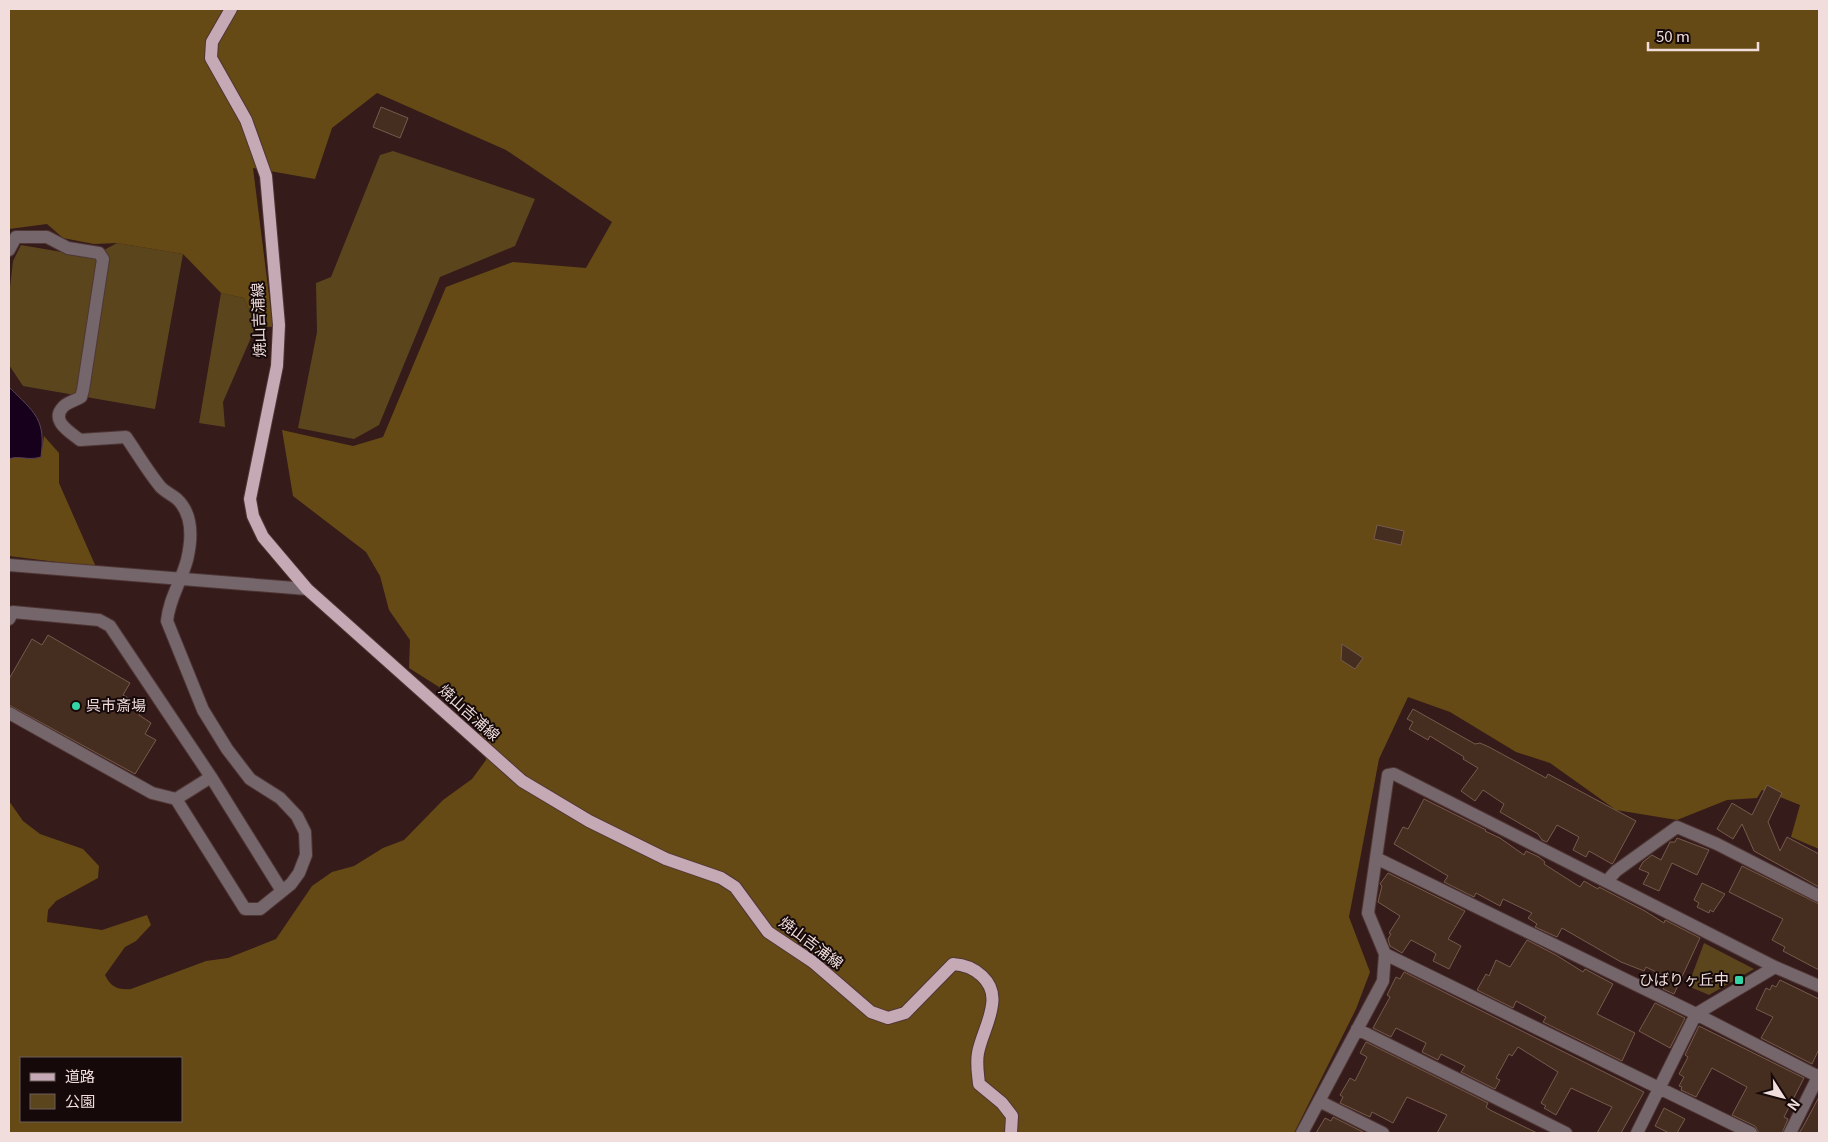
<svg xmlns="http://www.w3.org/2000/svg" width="1828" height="1142" viewBox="0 0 1828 1142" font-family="Georgia,'Noto Sans JP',serif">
	<rect width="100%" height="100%" fill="#351b1a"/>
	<path fill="#5b451d" d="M393 151 535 199 515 246 440 277 379 425 354 439 298 428 317 332 316 283 331 277 380 155Z
		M117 243 183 254 155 409 23 386 9 365V296L13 261 21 245 91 257Z
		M221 293 244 298 256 326 223 402 225 427 199 423Z
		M1704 943 1754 969 1709 995 1688 986Z"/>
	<path fill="#664a15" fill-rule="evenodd" d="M9 9H1819V849L1791 837 1800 805 1762 790 1757 798 1727 800 1677 820 1616 810 1550 763 1516 752 1450 712 1408 697 1379 759 1349 917 1370 972 1356 1009 1294 1133H9V801L23 821 40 834 83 849 99 866 98 878 56 901 48 910 47 922 102 930 147 915 151 925 136 941 125 947 105 975C111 987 117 990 131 989L206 961 228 958 276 939 312 886 332 872 354 866 383 848 404 840 443 800 472 779 486 760 485 749 469 706 409 668 410 640 389 610 380 576 366 552 293 496 282 430 353 446 383 437 446 287 513 262 586 268 612 222 506 150 377 93 332 128 315 179 253 168 273 327 256 326 244 298 221 293 183 254 117 243 94 244 63 238 47 224 9 229ZM21 1058H181V1121H21Z
		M44 436 59 453V483L96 567 9 556V459C19 455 28 461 41 457Z"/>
	<path fill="#17001c" stroke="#584256" d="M9 387C35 413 46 419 41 457 28 461 19 455 9 459Z"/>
	<path fill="#452d1f" stroke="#765b4c" d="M381 107 408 118 400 138 373 127Z
		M1377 525 1404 531 1401 545 1374 539Z
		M48 635 130 683 123 695 144 707 139 715 151 723 145 734 156 740 135 774 9 705V679L32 639 42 645Z
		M1342 644 1363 658 1355 669 1341 660Z
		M1413 709 1475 744 1480 743 1489 747 1546 778 1548 774 1636 821 1613 863 1612 864 1589 851 1586 857 1573 850 1579 837 1557 825 1547 842 1542 840 1538 834 1500 812 1504 804 1483 790 1475 801 1461 791 1478 768 1463 759 1464 757 1430 736 1428 740 1409 729 1413 722 1407 719Z
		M1767 785 1782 793 1768 822 1780 851 1787 837 1819 854V887L1754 851 1742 824 1733 839 1717 829 1732 803 1752 815Z
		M1424 799 1486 830 1485 831 1500 838 1524 855 1526 851 1539 857 1545 862 1544 864 1580 887 1584 881 1598 889 1599 887 1645 911 1664 923 1665 920 1700 938 1674 994 1663 989 1668 978 1646 967 1644 971 1621 962 1562 928 1557 937 1535 927 1537 924 1528 918 1532 913 1503 899 1500 906 1476 893 1474 897 1444 882 1448 876 1394 844 1403 827 1408 829Z
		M1677 838 1709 850 1697 875 1672 863 1659 891 1643 884 1649 873 1639 869 1643 862 1652 855 1661 860 1670 842H1675Z
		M1742 866 1819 904V970L1783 951 1785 947 1772 940 1783 919 1729 892Z
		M1388 873 1465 911 1448 939 1461 946 1449 969 1433 961 1436 954 1432 951 1411 940 1402 953 1390 946 1388 939 1391 934 1389 933 1400 916 1378 902 1382 886 1380 884Z
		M1702 883 1725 894 1713 912 1710 910 1709 913 1697 907 1699 903 1694 900Z
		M1527 940 1556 955 1583 972 1585 969 1613 984 1597 1014 1635 1033 1622 1061 1543 1022 1546 1017 1516 1001 1513 1008 1477 990 1486 974 1489 976 1496 960 1510 967Z
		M1404 972 1644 1092 1621 1133H1597L1612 1107 1571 1088 1556 1115 1544 1108 1546 1106 1541 1103 1558 1072 1518 1047 1512 1056 1509 1054 1496 1078 1500 1080 1495 1089 1461 1072 1465 1066 1441 1054 1438 1060 1422 1052 1426 1043 1396 1028 1391 1037 1373 1028 1390 997 1387 995 1396 977 1400 979Z
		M1780 980 1819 999V1049L1812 1064 1761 1038 1773 1017 1756 1009 1766 988 1770 990 1772 985 1776 987Z
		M1655 1003 1685 1018 1670 1048 1639 1031Z
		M1699 1026 1804 1078 1784 1117 1788 1119 1782 1133H1759L1755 1126 1732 1115 1747 1087 1712 1068 1696 1097 1681 1090 1682 1087 1679 1086 1684 1077 1679 1074 1688 1057 1685 1055Z
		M1366 1042 1488 1103 1486 1107 1490 1110 1537 1133H1437L1447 1115 1407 1097 1393 1123 1372 1112 1370 1117 1340 1103 1343 1097 1340 1095 1350 1078 1355 1081 1367 1057 1360 1053Z
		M1819 1097V1133H1799L1803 1127Z
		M1664 1108 1685 1119 1677 1133H1669L1655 1126Z
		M1333 1117 1363 1132 1362 1133H1316L1325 1118 1331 1121Z"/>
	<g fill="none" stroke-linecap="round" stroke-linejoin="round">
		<defs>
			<path id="minor" d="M9 250 16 237H47L68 248 99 253 103 259 83 390 81 397C75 401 67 402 63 407 50 421 70 432 80 440L126 437C137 453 147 470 159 485 163 491 171 494 177 499 194 515 192 539 187 560 181 582 169 599 167 621L203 710 227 749 250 779 280 798 297 816 305 832 306 855 299 873 291 884 260 909H245L176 799 211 777 282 891
				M9 565 307 589
				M9 619 13 612 99 620 110 626 211 777
				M9 713 152 793 176 799
				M1376 858 1696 1014 1819 1077
				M1607 881 1616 871 1677 827 1717 844 1819 896
				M1357 1029 1566 1133
				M1319 1101 1383 1133
				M1302 1133 1383 981 1385 954
				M1637 1133 1696 1014 1775 967
				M1751 1133 1385 954 1368 913 1388 775 1394 774 1775 967 1819 986
				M1790 1133 1819 1075"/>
			<path id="major" d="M231 9 212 42 211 58 246 120 266 176 279 325 277 366 250 499 253 516 263 537 307 589 522 781 589 821 666 859 721 878 735 887 768 932 813 962 871 1012 888 1018 905 1013 953 964C974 965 996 981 992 1005 990 1022 981 1037 978 1053 976 1064 978 1073 979 1084L1002 1103 1012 1116 1011 1133"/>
		</defs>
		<use href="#minor" stroke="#4f3635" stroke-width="14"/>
		<use href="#major" stroke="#4f3635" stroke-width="14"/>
		<use href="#minor" stroke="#74666b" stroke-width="12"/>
		<use href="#major" stroke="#c5a9b5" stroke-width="12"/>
	</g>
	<g fill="#35d4a7" stroke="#150909" stroke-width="2">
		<circle cx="76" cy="706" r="5"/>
		<rect x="1734" y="975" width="10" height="10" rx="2.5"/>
	</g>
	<g text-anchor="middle" stroke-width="4" stroke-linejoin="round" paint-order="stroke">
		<g font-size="15" fill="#f0dddc" stroke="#150909">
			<text transform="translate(259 320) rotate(-92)" y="5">焼山吉浦線</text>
			<text transform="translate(469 713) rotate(42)" y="5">焼山吉浦線</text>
			<text transform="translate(811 943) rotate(37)" y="5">焼山吉浦線</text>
		</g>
		<g font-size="15" fill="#f0dddc" stroke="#150909" text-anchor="start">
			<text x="86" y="711">呉市斎場</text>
			<text x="1729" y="985" text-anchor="end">ひばりヶ丘中</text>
		</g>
	</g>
	<rect width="1828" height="1142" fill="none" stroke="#f0dddc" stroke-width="20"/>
	<rect x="20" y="1057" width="162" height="65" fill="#150909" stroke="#6d5e5d"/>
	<rect x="30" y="1073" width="25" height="8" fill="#c5a9b5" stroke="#6d5e5d"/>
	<text x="65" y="1082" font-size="15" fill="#f0dddc">道路</text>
	<rect x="30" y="1094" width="25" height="15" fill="#5b451d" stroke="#6d5e5d"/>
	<text x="65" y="1107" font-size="15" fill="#f0dddc">公園</text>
	<g transform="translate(1783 1097) rotate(126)" stroke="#150909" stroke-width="4" paint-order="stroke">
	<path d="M0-4L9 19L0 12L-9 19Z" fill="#f0dddc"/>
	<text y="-8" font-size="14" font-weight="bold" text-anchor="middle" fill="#f0dddc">N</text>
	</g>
	<path d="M1648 42v8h110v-8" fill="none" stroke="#f0dddc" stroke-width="2.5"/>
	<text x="1656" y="42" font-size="15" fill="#f0dddc" stroke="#150909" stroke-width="4" paint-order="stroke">50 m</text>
</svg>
